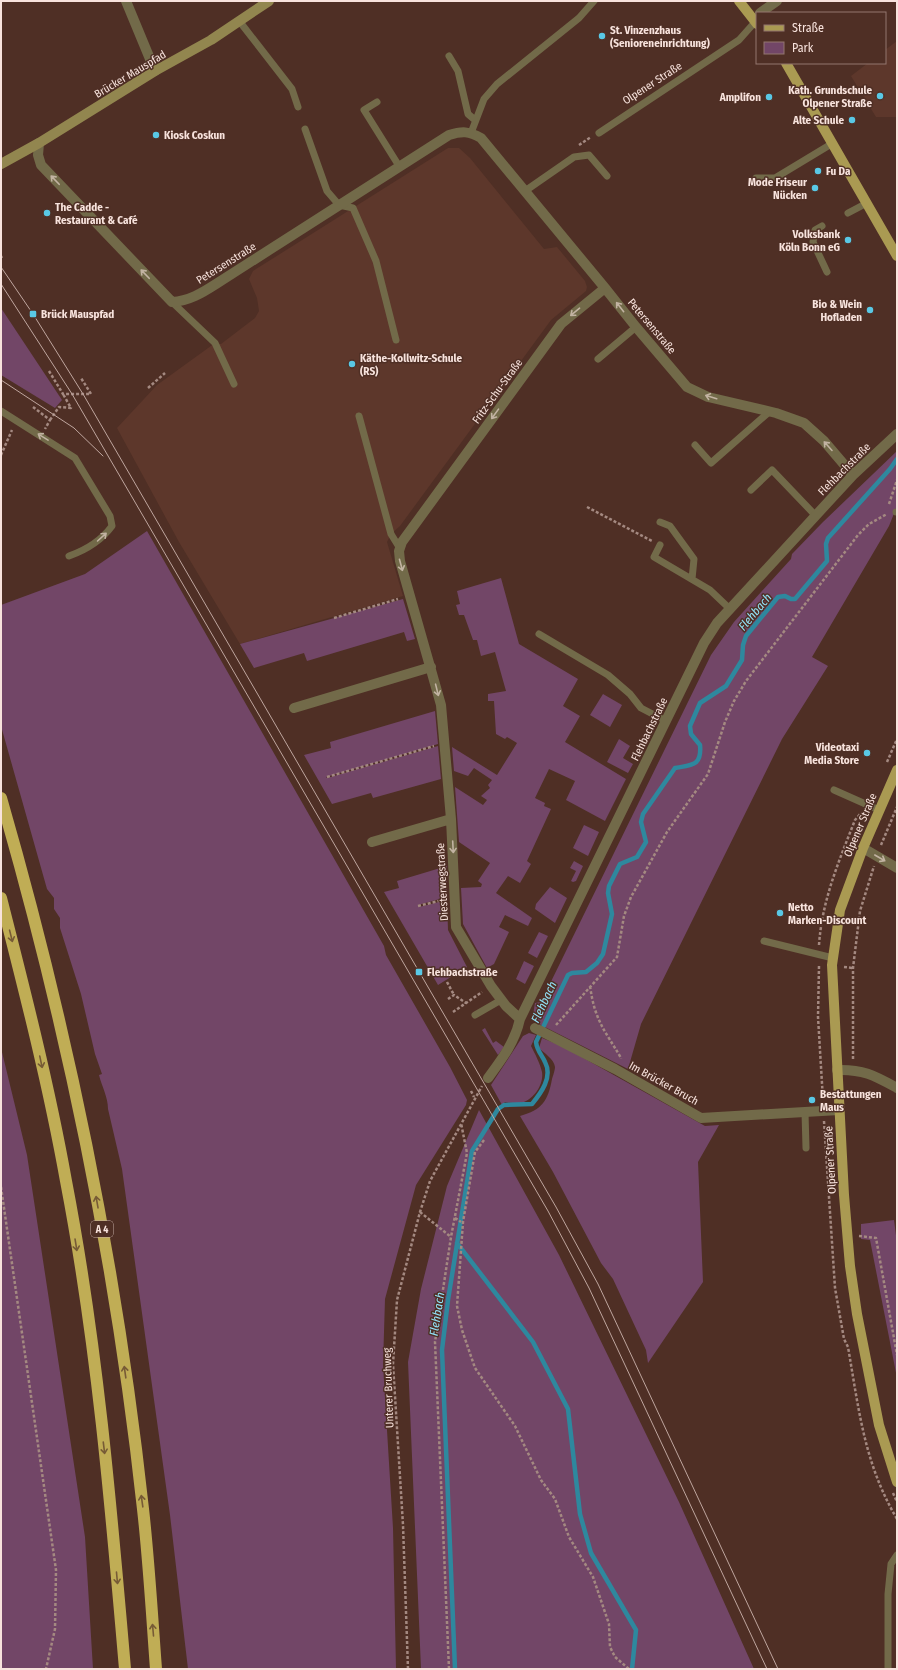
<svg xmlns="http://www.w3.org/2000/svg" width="898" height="1670" viewBox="0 0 898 1670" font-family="'Fira Sans Condensed',sans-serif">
	<rect width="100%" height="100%" fill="#4f2f25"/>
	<path fill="#5d372b" d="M897 41V117H876L851 76 868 63H885V50Z
		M448 148H459L470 158 544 249 557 247 585 281 587 287 586 291 551 320 400 526 391 534 387 542 403 596 240 644 179 542 117 428 157 385 215 343 221 344 255 318 259 311 257 298 249 279 253 271Z"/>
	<path fill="#724667" d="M1 308 62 400 55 408 1 375Z
		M897 451V506L889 526 812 657 828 666 782 739 641 1024 628 1069 537 1023 533 1015 535 1003 541 1002 711 655 734 622 791 559 792 554 823 522Z
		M147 531 384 946 386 955 450 1067 467 1100 466 1105 416 1185 385 1299 383 1365 393 1528 396 1669H188L170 1515 122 1169 108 1109C108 1097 102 1087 99 1075L102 1074 95 1054 81 994 60 928V918L54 909V898L47 889 1 726V605L85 574Z
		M501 578 519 644 578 679 563 706 580 716 565 742 626 779 605 821 566 800 575 781 549 769 535 798 545 803 544 806 551 809 527 861 531 864 520 883 508 876 496 893 532 918 528 926 505 915 499 927 509 932 494 964 487 968 463 924 461 888 481 887 482 884 478 881 490 863 459 842 455 787 483 805 487 800 481 796 490 788 488 785 492 780 474 768 468 776 454 771 452 747 497 775 517 743 507 737 505 739 496 734 494 701H488V694L506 691 495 652 481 656 477 640H473L464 615H459L456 605 460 604 457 591Z
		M403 599 415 639 407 641 404 632 307 661 304 653 254 668 240 644Z
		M603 694 622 705 610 727 590 715Z
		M435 711 438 744 326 777 327 778 438 746 441 779 373 798 371 793 332 804 304 755 331 748 330 742Z
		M619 739 630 746 623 758 633 764 628 773 607 762Z
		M584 825 599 832 588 856 573 848Z
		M574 861 583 866 576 881 573 882 571 881 576 871 570 868Z
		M447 866V897L418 905 419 907 447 900 448 930 467 967 438 985 384 892 399 888 397 881Z
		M550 887 567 898 555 923 535 909 536 904Z
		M539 932 548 936 537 958 528 953Z
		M524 961 534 966 525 984 516 979Z
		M485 1028 493 1043 496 1041 504 1047 498 1055 482 1030Z
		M529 1033 536 1035 531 1046C535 1054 540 1063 542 1072 544 1085 533 1100 521 1103 516 1104 510 1103 505 1102L502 1105 491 1085 523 1036Z
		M542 1038 562 1046 705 1126 719 1125 698 1162 703 1282 648 1363 646 1350 613 1279 601 1263 553 1172 520 1116C542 1110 548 1101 552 1079 553 1076 555 1070 555 1067 554 1059 544 1053 539 1048Z
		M1 1048 27 1155 85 1537 93 1669H1Z
		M479 1110 559 1255 679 1502 754 1669H421L408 1362 421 1289 447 1186Z
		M894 1220 897 1243V1378L870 1240 861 1239V1224Z"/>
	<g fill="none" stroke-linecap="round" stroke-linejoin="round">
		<path stroke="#2e889e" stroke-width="4.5" d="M457 1243 533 1342 568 1409 580 1514 591 1553 636 1630 632 1669
			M455 1669 442 1350 448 1300 472 1151 498 1109 504 1105 532 1104C541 1093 553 1077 545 1062 542 1055 537 1051 536 1042L568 975 572 973 586 972 597 963 603 954 612 914 608 893 609 886 620 864 637 857 646 842 641 822 643 814 675 768C692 765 702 766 700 745L691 734 690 726 700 703 726 686 742 660 743 645 746 636 778 597 785 596 791 599H795L827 561 826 544 828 538 890 469 897 459"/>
		<path stroke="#a48981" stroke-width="2.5" stroke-dasharray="3 2" stroke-linecap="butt" d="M579 145 591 137
			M1 256 2 258
			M49 371 63 394H91L81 378
			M148 388 165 373
			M33 407 50 420 45 429
			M50 420 59 407 71 408 63 394
			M1 455 12 430
			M889 504 897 480
			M587 507 652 541
			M334 618 398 599
			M887 762 897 739
			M327 777 434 746
			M881 845 897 807
			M418 906 443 900
			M819 945C822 900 839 861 855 820L861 813
			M819 966 818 1017 823 1100
			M844 967 853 968
			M447 982 454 995
			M590 986C595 1021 604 1029 621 1058V1059
			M448 999 454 995 466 1003
			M453 1012 482 992
			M556 1025 617 957 624 916 631 897 667 832 708 774 725 722 734 701 746 681 858 535 869 524 887 514
			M853 1059V968L860 911 874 866
			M471 1091 474 1097
			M824 1121 835 1288 844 1339 848 1347C859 1410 864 1463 897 1519
			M484 1140 475 1152 463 1222 457 1306 462 1330 475 1368 515 1426 541 1480 555 1499 569 1537 593 1577 609 1624 610 1647 615 1657 629 1669
			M1 1187 56 1570 55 1629 46 1669
			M420 1212 451 1237
			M455 1218 461 1222
			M859 1236 876 1238 897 1355
			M893 1493 897 1502
			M408 1669 403 1525 393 1364 397 1300 420 1212 430 1181 482 1086
			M449 1669 435 1342 451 1237 467 1153 461 1123"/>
		<path stroke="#726a49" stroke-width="7" d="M240 22 292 89 298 107
			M449 56 458 71 468 114 475 120
			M377 102 364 110 399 166
			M305 129 327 191 339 205 353 208 376 261 396 340
			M471 133 484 99 497 84 579 18 594 1
			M599 133 739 40 755 22
			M756 178H775L833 143
			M525 191 574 157 589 155 607 176
			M848 213 867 203
			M822 226 815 230 813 242 827 272
			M172 302 215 343 234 384
			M598 359 636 327
			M1 411 75 458 110 516 112 526C101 541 86 550 69 556
			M359 416 391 534 399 547
			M695 445 711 463 769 412
			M751 490 772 470 816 516
			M896 512H897
			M660 522 670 526 694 559 692 579
			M660 545 654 557 710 590 730 609
			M539 634 608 675 630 694 641 708 666 721
			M834 790 879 810
			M764 941 833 958
			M475 1015 501 1000
			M805 1112 806 1148
			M888 1669V1594L891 1564 897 1555"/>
		<path stroke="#726a49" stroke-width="10" d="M126 1 155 71
			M760 13 777 1
			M39 143 38 155 41 165 172 302C189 301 202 293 216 284L449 135C462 131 469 131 481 138L605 288 636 327 687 387 708 397 776 413 804 423 824 441 853 475
			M294 708 431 667
			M372 842 451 819
			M863 848 897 868
			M520 1019 506 1006 491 986 456 927 451 819 441 705 400 561 399 551 402 542 561 324 605 288
			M535 1028 615 1069 701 1118 839 1110
			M837 1070C863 1069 875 1076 897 1088
			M488 1078C502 1059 515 1042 520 1019L704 643 717 623 853 475 897 434"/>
		<path stroke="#92864f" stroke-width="10" d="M1 164 39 143 155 71 211 40 269 1"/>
		<path stroke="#aa9a52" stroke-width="10" d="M739 1 757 24
			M786 63 897 256
			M897 770 863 848 840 910 832 965 844 1195 850 1266 857 1314 879 1425 897 1482"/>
		<path stroke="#c0ad55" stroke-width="12" d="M1 798C68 1030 117 1269 143 1509 149 1562 152 1616 156 1669
			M1 898C25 992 49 1086 66 1181 97 1342 111 1506 125 1669"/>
		<path stroke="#bfa69f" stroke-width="1" d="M1 267 33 314 83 394 556 1207 598 1284 778 1669
			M1 284 72 394 548 1211 589 1288 767 1669
			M1 380 74 428 103 456"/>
	</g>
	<defs><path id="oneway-shaft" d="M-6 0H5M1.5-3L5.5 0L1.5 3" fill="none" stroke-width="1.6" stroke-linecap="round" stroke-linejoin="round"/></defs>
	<g stroke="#c2b3a2">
		<use href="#oneway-shaft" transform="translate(55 180) rotate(-134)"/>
		<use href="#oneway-shaft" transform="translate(145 274) rotate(-134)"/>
		<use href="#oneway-shaft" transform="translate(620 307) rotate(-128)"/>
		<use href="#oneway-shaft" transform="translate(575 312) rotate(140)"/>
		<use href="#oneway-shaft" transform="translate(711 397) rotate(-163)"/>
		<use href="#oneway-shaft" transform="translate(495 414) rotate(126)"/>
		<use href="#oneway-shaft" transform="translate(43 437) rotate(-148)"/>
		<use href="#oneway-shaft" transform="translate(828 446) rotate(-132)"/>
		<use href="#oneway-shaft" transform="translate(102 537) rotate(-42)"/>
		<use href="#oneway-shaft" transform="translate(401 565) rotate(75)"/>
		<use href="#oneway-shaft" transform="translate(437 690) rotate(76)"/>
		<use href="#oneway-shaft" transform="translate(453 847) rotate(87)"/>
		<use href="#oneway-shaft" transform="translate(880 858) rotate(30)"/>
	</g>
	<g stroke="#775b36">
		<use href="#oneway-shaft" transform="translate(11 936) rotate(76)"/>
		<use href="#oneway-shaft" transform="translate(41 1062) rotate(78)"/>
		<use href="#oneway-shaft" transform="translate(97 1202) rotate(-100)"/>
		<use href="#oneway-shaft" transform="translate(76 1245) rotate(81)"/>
		<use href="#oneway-shaft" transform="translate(125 1372) rotate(-98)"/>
		<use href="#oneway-shaft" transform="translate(104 1448) rotate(83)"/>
		<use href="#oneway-shaft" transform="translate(142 1501) rotate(-98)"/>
		<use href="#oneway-shaft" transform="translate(117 1578) rotate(85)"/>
		<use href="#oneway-shaft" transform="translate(153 1630) rotate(-95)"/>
	</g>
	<g fill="#59c8e5" stroke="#4f2f25" stroke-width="1.5">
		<circle cx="602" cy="36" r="4"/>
		<circle cx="880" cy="96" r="4"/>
		<circle cx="769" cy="97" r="4"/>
		<circle cx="852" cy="120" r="4"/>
		<circle cx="156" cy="135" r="4"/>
		<circle cx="818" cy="171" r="4"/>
		<circle cx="815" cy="188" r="4"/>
		<circle cx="47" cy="213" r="4"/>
		<circle cx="848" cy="240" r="4"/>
		<circle cx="870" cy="310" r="4"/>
		<rect x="29" y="310" width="8" height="8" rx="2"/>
		<circle cx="352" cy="364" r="4"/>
		<circle cx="867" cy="753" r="4"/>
		<circle cx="780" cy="913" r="4"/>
		<rect x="415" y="968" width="8" height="8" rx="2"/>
		<circle cx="812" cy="1100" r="4"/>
	</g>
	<g text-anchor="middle" stroke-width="3" stroke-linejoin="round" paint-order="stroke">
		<rect fill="#4f2f25" stroke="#c5ada6" stroke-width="1" x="91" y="1221" width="22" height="16" rx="3"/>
		<g font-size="10" font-weight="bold" fill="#f8e3dd">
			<text x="102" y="1233">A 4</text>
		</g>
		<g font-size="11" font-weight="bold" fill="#f8e3dd" stroke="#4f2f25" text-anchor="start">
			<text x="610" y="34">St. Vinzenzhaus<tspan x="610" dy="13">(Senioreneinrichtung)</tspan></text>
			<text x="872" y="94" text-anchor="end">Kath. Grundschule<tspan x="872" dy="13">Olpener Straße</tspan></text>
			<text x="761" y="101" text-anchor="end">Amplifon</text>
			<text x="844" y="124" text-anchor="end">Alte Schule</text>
			<text x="164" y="139">Kiosk Coskun</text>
			<text x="826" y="175">Fu Da</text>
			<text x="807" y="186" text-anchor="end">Mode Friseur<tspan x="807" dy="13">Nücken</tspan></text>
			<text x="55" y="211">The Cadde -<tspan x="55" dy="13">Restaurant &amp; Café</tspan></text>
			<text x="840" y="238" text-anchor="end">Volksbank<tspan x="840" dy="13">Köln Bonn eG</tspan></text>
			<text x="862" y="308" text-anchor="end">Bio &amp; Wein<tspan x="862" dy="13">Hofladen</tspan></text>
			<text x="41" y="318">Brück Mauspfad</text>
			<text x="360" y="362">Käthe-Kollwitz-Schule<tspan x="360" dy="13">(RS)</tspan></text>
			<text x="859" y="751" text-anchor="end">Videotaxi<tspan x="859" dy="13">Media Store</tspan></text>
			<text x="788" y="911">Netto<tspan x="788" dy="13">Marken-Discount</tspan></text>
			<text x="427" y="976">Flehbachstraße</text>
			<text x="820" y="1098">Bestattungen<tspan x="820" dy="13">Maus</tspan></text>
		</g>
		<g font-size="11" fill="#f8e3dd" stroke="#4f2f25">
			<text transform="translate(130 74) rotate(-31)" y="4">Brücker Mauspfad</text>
			<text transform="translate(652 83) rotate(-33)" y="4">Olpener Straße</text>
			<text transform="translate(226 263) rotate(-32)" y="4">Petersenstraße</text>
			<text transform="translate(652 326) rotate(50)" y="4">Petersenstraße</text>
			<text transform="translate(497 391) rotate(-54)" y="4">Fritz-Schu-Straße</text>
			<text transform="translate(844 469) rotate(-45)" y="4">Flehbachstraße</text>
			<text transform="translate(649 729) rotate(-64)" y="4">Flehbachstraße</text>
			<text transform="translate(860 825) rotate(-67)" y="4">Olpener Straße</text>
			<text transform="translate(442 882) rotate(-93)" y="4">Diesterwegstraße</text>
			<text transform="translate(664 1083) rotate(29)" y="4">Im Brücker Bruch</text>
			<text transform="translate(830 1160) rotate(-93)" y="4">Olpener Straße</text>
			<text transform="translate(388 1388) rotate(-92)" y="4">Unterer Bruchweg</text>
		</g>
		<g font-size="12" font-style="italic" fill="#93e4fa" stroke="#4f2f25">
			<text transform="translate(755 612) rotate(-50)" y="4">Flehbach</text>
			<text transform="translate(544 1002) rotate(-65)" y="4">Flehbach</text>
			<text transform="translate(437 1314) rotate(-81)" y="4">Flehbach</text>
		</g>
	</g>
	<rect width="898" height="1670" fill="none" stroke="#f8e3dd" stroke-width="4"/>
	<rect x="756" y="12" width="130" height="52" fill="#4f2f25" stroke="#93776f"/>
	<rect x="764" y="25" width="20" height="6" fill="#aa9a52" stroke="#93776f"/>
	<text x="792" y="32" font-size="12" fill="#f8e3dd">Straße</text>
	<rect x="764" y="42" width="20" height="12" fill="#724667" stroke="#93776f"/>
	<text x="792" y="52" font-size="12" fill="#f8e3dd">Park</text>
</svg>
